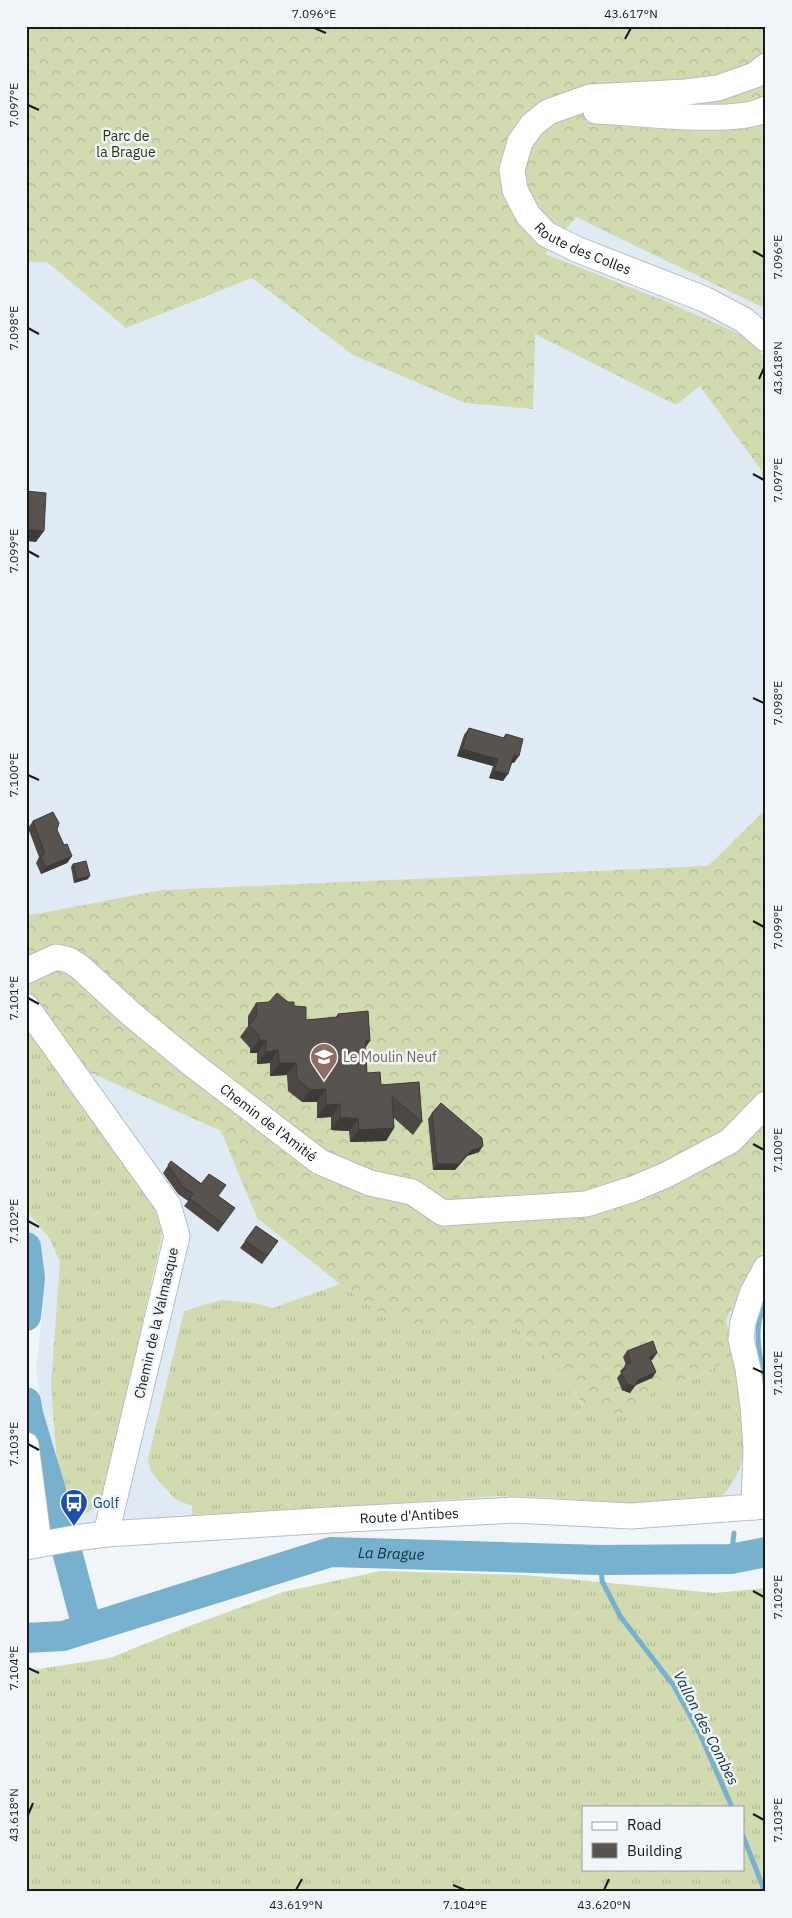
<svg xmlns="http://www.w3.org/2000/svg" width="792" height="1918" viewBox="0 0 792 1918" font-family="'IBM Plex Sans',sans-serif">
	<defs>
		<pattern id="grass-tufts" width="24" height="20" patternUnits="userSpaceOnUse" patternTransform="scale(1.25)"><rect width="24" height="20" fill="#d2dab0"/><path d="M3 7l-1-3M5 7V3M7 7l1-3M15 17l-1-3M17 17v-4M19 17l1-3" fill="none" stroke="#b4ba97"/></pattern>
		<pattern id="forest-crowns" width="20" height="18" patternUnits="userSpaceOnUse" patternTransform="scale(1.25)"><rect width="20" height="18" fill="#d2dab0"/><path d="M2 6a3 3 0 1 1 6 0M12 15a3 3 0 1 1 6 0" fill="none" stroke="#b4ba97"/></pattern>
	</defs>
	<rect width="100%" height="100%" fill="#f0f5fa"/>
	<path fill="#dfeaf4" d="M26 26H766V1254L743 1322 753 1507 70 1528 55 1487 42 1415 36 1368 43 1309 30 1278 26 1247Z"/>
	<path fill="url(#grass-tufts)" fill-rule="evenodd" d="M26 1019 148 1194 164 1225 106 1488 95 1507 81 1517 66 1515 60 1504 51 1385 60 1262 50 1239 26 1210Z
		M340 1284 383 1315 440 1334 510 1321 560 1371 582 1405 637 1413 655 1387 694 1378 735 1357C742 1399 757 1448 730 1486 726 1492 720 1498 715 1504L651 1505 540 1497 499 1496 192 1517V1506L175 1499 151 1472 148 1459 184 1311 221 1300 254 1303 273 1308Z
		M380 1571 525 1575 715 1593 766 1588V1892H26V1671L110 1658 192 1625 283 1592ZM583 1807H743V1869H583Z"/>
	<path fill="url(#forest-crowns)" d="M26 26H766V309L576 217 545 254 660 299 749 338 766 359V490L761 470 700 386 676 405 535 334 533 409 465 403 353 355 252 278 126 328 47 262H26Z
		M766 809V1246L726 1320 735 1357 694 1378 655 1387 637 1413H608L583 1405 560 1371 510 1321 440 1334 383 1315 340 1284 257 1218 221 1131 80 1068 26 985V916L162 890 708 866Z"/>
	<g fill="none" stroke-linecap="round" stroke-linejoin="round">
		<path stroke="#77b1ce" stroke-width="5" d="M765 1404C765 1395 765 1386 763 1377 760 1353 752 1326 766 1304
			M731 1559 734 1533
			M601 1560 602 1581 620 1616 674 1686 700 1734 732 1807
			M743 1836 765 1892"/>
		<g stroke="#77b1ce" stroke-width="30">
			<path d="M26 1247 30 1278 26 1316"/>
			<path d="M26 1402 28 1414 51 1491 87 1627"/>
			<path id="s1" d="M26 1638 63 1636 331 1552 601 1560 731 1559 766 1552"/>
		</g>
		<defs>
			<g id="minor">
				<path id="s2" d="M766 66 755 75 718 88 686 92 590 97 548 112 532 125 520 142 512 170 515 190 528 215 546 234 576 249 704 299 744 320 766 339"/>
				<path d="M596 111C635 112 735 126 766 109"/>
				<path id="s3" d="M26 971 56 957 69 960 80 967 130 1013 192 1064 320 1162 370 1183 412 1192 443 1213 586 1204 633 1189 666 1175 730 1141 766 1104"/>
				<path d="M26 1006 168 1205 177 1236 106 1534"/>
				<path d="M26 1445 39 1544"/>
				<path d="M754 1507 756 1448 753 1406 748 1369 741 1339 743 1322 752 1294 766 1268"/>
				<path id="s4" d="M26 1547 75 1538 106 1534 331 1520 514 1510 631 1516 766 1506"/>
			</g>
		</defs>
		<use href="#minor" stroke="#b7bcc1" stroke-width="27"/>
		<use href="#minor" stroke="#fff" stroke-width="25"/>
	</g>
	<path fill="#4c4744" d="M469 728 503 738 506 734 514 763 512 762 503 781 489 778 493 766 457 756 464 735Z
		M33 821 57 830 64 845 72 856 67 863 41 874 36 863 39 857 28 828Z
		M73 864 88 879 74 883 71 867Z
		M256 1003 294 1006 306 1020 335 1018 338 1014 365 1048 367 1073 422 1122 413 1135 394 1118V1128L386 1141 350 1142 349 1131 331 1130V1117L317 1118V1102H302L288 1091 287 1075 270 1076V1063L257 1064V1053H250V1048L240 1037 248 1026V1016Z
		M432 1113 479 1152 467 1156 455 1170H433L428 1119Z
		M171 1161 235 1208 218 1232 184 1206 188 1201 178 1194 163 1173Z
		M256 1226 278 1241 262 1264 240 1248Z
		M627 1351 653 1359 651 1360 656 1372 652 1378 635 1385 630 1393 622 1390 617 1378 621 1373 620 1371 626 1365 623 1357Z"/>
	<path fill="#3e3a37" d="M26 529 44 531 36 542 26 541Z
		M462 749 498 759 493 766 457 756Z
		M514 755 519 756 514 763 509 762Z
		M494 771 508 774 503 781 489 778Z
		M72 856 67 863 41 874 46 867Z
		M90 876 88 879 74 883 77 879Z
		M259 1040H266L257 1053H250Z
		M365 1041H370L361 1054Z
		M278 1050 270 1063 257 1064 266 1052Z
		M279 1063H296L287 1075 270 1076Z
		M326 1089 317 1102H302L310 1090Z
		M340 1104 331 1117 317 1118 326 1105Z
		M340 1117 358 1119 349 1131 331 1130Z
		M394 1128 386 1141 350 1142 359 1130Z
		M483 1146 479 1152 467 1156 455 1170H433L437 1164Z
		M657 1353 653 1359 645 1363 649 1357Z
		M656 1372 652 1378 634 1386 638 1380Z
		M627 1384 635 1386 630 1393 622 1390Z"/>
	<path fill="#58534f" stroke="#3e3a37" d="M26 491 46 493 44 531 26 529Z
		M469 728 504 738 506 734 523 739 519 756 514 755 508 774 494 771 498 759 462 749Z
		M53 812 59 823 57 830 64 845 67 844 72 856 46 867 40 856 45 854 33 821Z
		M86 861 90 876 77 879 73 864Z
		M277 993 288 1002H294V1006L306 1007V1020L338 1017V1014L368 1011 370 1041H365L367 1073 380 1072 381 1085 419 1082 422 1122 392 1096 394 1128 359 1130 358 1119 340 1117V1104L326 1105V1089L310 1090 297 1078 296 1063H279L278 1050 266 1052V1040H259V1035L249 1025 257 1016 256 1003 269 1002Z
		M441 1103 482 1138 483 1146 472 1150 459 1164H437L432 1113Z
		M171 1161 201 1184 209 1174 226 1185 218 1196 235 1208 223 1224 190 1199 193 1194 183 1187 168 1165Z
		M256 1226 278 1241 267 1256 245 1241Z
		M653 1341 657 1353 649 1357 656 1372 638 1380 635 1386 627 1384 621 1372 626 1369 625 1365 631 1362 627 1351Z"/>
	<path fill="none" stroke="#16181a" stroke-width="2" d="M314 28 326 33M625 39 631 28M28 105 39 110M753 251 764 257M28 328 39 334M759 379 764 368M753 474 764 480M28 551 39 557M753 698 764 703M28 775 39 780M753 921 764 927M28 998 39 1004M753 1144 764 1150M28 1221 39 1227M753 1368 764 1373M28 1444 39 1450M753 1591 764 1597M28 1668 39 1673M753 1814 764 1820M28 1815 33 1803M453 1885 465 1890M296 1890 302 1879M604 1890 609 1879"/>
	<defs>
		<symbol id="school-pin" viewBox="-11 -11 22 30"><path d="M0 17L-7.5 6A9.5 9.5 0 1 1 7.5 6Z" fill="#8d6e63" stroke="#f0f5fa"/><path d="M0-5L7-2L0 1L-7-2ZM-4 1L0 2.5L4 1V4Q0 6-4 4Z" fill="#fff"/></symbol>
		<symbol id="bus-pin" viewBox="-11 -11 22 30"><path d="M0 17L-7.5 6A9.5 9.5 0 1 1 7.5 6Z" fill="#1a4fb4" stroke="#f0f5fa"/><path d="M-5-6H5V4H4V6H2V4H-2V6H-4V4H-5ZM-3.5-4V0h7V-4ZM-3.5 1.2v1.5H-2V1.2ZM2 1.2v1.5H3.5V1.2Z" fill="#fff"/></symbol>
	</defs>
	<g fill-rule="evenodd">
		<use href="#school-pin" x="308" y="1041" width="32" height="43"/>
		<use href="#bus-pin" x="58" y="1487" width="32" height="43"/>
	</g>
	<g text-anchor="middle" stroke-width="5" stroke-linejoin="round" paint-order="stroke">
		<g font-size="14" fill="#2e3308" stroke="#f0f5fa">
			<text x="126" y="141">Parc de<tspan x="126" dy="16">la Brague</tspan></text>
		</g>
		<g font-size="14" fill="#16181a" stroke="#f0f5fa">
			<text dy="5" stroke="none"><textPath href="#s2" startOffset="411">Route des Colles</textPath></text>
			<text dy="5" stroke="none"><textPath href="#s3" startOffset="304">Chemin de l'Amitié</textPath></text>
			<text transform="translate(156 1323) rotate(-77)" y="5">Chemin de la Valmasque</text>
			<text dy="5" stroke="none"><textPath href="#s4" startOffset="385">Route d'Antibes</textPath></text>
		</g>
		<g font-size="14" fill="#785e54" stroke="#f0f5fa" text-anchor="start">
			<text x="343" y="1062">Le Moulin Neuf</text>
		</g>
		<g font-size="14" fill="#164399" stroke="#f0f5fa" text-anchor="start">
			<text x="93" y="1508">Golf</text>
		</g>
		<g font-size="15" font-style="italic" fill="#112d3a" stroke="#f0f5fa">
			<text dy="5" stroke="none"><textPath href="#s1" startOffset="378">La Brague</textPath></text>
			<text transform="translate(706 1728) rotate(63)" y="5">Vallon des Combes</text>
		</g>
	</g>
	<rect width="792" height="1918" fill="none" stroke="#f0f5fa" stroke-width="55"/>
	<rect x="582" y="1806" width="162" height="65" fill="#f0f5fa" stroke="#999da0"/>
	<rect x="592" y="1822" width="25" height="8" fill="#ffffff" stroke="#999da0"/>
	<text x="627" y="1830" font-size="15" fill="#16181a">Road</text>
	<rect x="592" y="1843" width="25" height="15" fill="#58534f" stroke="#999da0"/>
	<text x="627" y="1856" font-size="15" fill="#16181a">Building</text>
	<rect x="28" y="28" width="736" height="1862" fill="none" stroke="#16181a" stroke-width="2"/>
	<g font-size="12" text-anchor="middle" fill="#16181a">
		<text x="314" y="18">7.096°E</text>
		<text x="631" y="18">43.617°N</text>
		<text transform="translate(14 105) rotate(-90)" y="4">7.097°E</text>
		<text transform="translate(778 257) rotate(-90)" y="4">7.096°E</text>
		<text transform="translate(14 328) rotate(-90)" y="4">7.098°E</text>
		<text transform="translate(778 368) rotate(-90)" y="4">43.618°N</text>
		<text transform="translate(778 480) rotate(-90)" y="4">7.097°E</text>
		<text transform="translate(14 551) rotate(-90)" y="4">7.099°E</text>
		<text transform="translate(778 703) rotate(-90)" y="4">7.098°E</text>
		<text transform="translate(14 775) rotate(-90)" y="4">7.100°E</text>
		<text transform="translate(778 927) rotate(-90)" y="4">7.099°E</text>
		<text transform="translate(14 998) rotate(-90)" y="4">7.101°E</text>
		<text transform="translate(778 1150) rotate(-90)" y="4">7.100°E</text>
		<text transform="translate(14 1221) rotate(-90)" y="4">7.102°E</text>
		<text transform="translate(778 1373) rotate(-90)" y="4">7.101°E</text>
		<text transform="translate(14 1444) rotate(-90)" y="4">7.103°E</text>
		<text transform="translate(778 1597) rotate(-90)" y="4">7.102°E</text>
		<text transform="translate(14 1668) rotate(-90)" y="4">7.104°E</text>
		<text transform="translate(14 1815) rotate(-90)" y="4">43.618°N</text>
		<text transform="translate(778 1820) rotate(-90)" y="4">7.103°E</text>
		<text x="296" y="1909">43.619°N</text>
		<text x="465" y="1909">7.104°E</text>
		<text x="604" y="1909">43.620°N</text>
	</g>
</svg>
